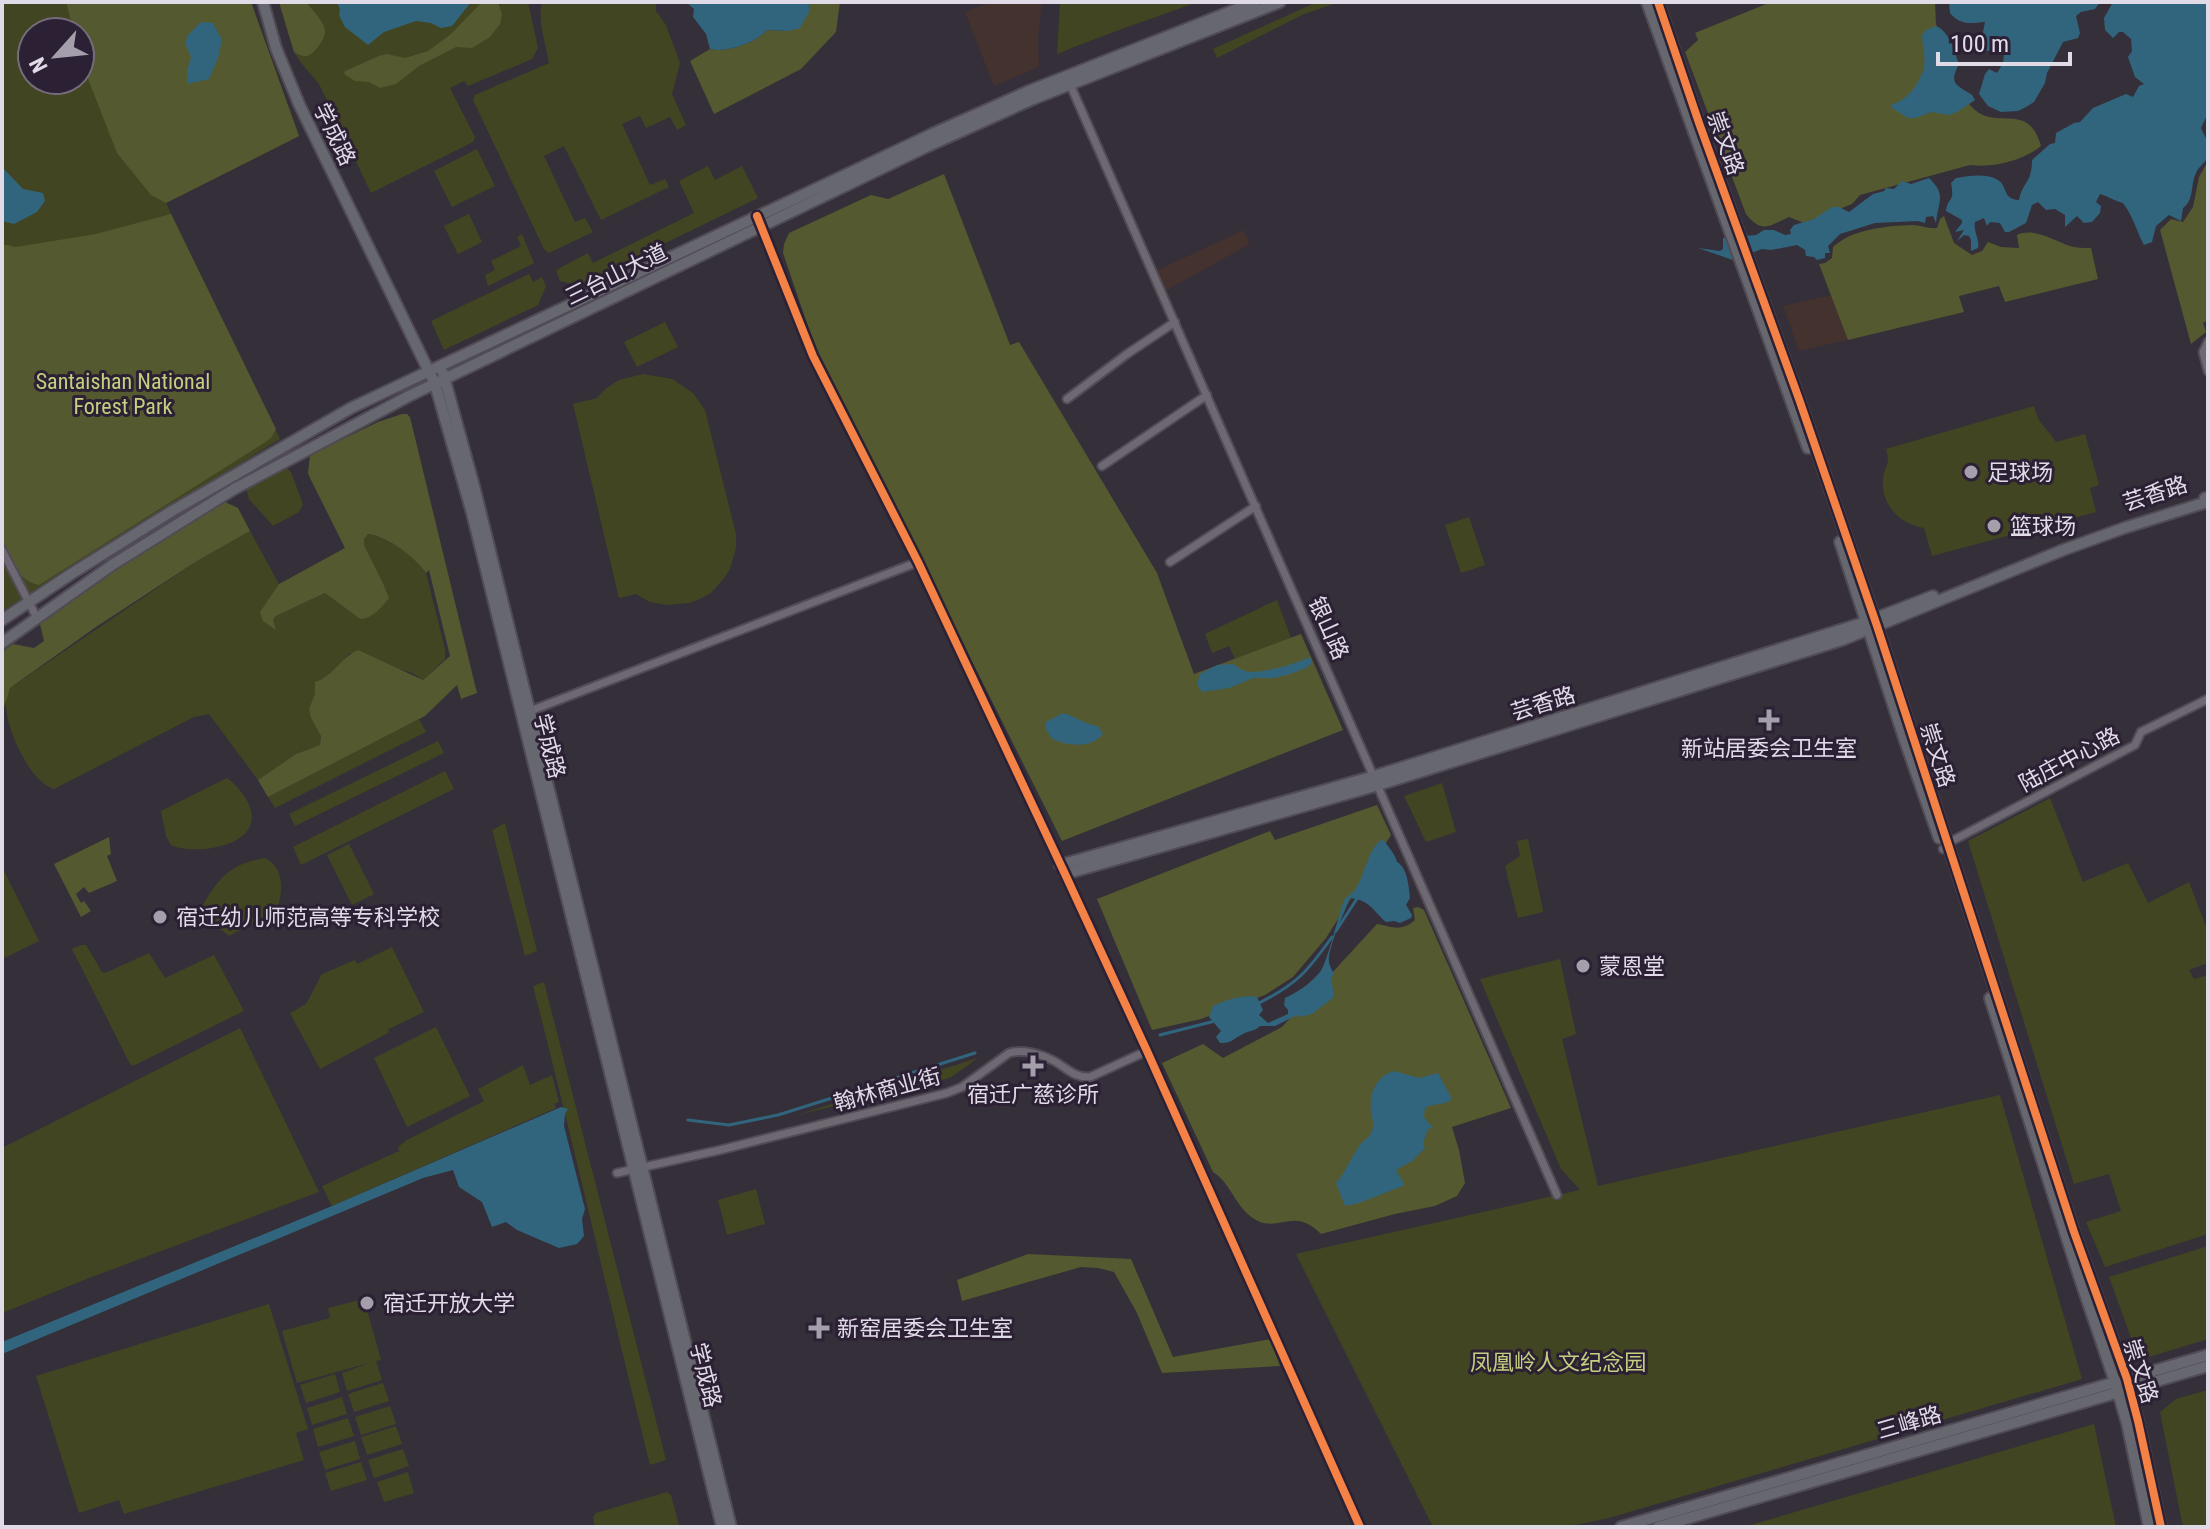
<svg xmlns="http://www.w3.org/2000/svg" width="2210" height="1529" viewBox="0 0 2210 1529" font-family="'Roboto Condensed','Noto Sans SC',sans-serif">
	<rect width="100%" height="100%" fill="#352f3a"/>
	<path fill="#43322e" d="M990 2H1042L1038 36 1039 67 994 86 965 12Z
		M1243 230 1250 244 1165 291 1156 271Z
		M1832 295 1848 340 1799 351 1783 306Z"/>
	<path fill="#424521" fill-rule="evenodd" d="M2 2H251L299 136 166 203 280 439 2 611ZM32 32H80V80H32Z
		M279 2H528L538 48 532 59 468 86 464 81 450 88 475 137 473 142 371 193 319 84 302 64 294 52Z
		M542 2H656V11L666 25 680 63 672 94 686 125 677 130 670 117 646 128 640 116 622 124 650 185 665 179 669 187 601 220 564 146 544 156 575 222 585 218 593 232 549 253 544 249 473 100 475 95 549 63C546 45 537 20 542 2Z
		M1060 2H1198C1150 19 1103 35 1057 54Z
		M1317 2H1339L1302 15 1217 58 1213 49Z
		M477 149 495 186 452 207 434 171Z
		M708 166 715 180 742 166 758 198 579 285 560 281 556 270 588 253 593 263 694 213 679 181Z
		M469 214 482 242 458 254 444 226Z
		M522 234 534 263 488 286 485 275 495 270 491 261 521 246 517 237Z
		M529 274 533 282 542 277 546 286 538 305 444 350 431 321Z
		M665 322 678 347 637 367 624 342Z
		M643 374 672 379 693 393 705 410 736 534V548L730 569 725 577 711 593 700 599 689 603 667 605 650 602 636 594 619 598 573 404 597 398 605 389 619 380Z
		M2034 406C2039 426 2045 425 2056 442L2085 434 2099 485 2090 488 2096 512 1932 556 1924 528C1900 524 1881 506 1883 479 1885 464 1891 465 1886 449Z
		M285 466 291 472 303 504 299 512 273 526 249 499 246 487Z
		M1469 517 1485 565 1461 573 1445 525Z
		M250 531 279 584 269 602 273 625V620L276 616 325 593 360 619 372 614 389 598 383 583 364 545 363 539 368 534C387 536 415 557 426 573L445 649V659L423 680 412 673 350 653 333 673 315 682V694L311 718 321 736 320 745 296 754 258 780 209 714 194 717 54 789C29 782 4 725 6 701 6 697 8 693 10 688L197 561Z
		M1277 600 1291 638 1235 659 1229 646 1212 653 1205 634Z
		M419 719 426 732 275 808 268 797Z
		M438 741 444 753 295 826 289 814Z
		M445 771 454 789 301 865 293 847Z
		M227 778C241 788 261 813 247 831 234 849 190 854 171 845L166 836 161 811Z
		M1442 783 1456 832 1426 842 1404 796Z
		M2050 798 2083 882 2128 863 2148 903 2189 882 2208 932V963L2189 970 2194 979 2208 975V1234L2105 1267 2086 1222 2121 1211 2109 1174 2074 1184 1968 841Z
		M505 823 537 951 525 956 492 830Z
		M1528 839 1543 910V912L1518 918 1505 866 1520 856 1517 841Z
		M349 844 374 894 352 905 327 855Z
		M265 858C285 868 283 892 277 910L229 936 218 927 203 905C219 877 232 863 265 858Z
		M2 867 39 941 2 959Z
		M81 945H86L102 972 105 973 149 953 165 978 214 955 244 1011 133 1066 130 1064 72 949Z
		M392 947 424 1012 389 1029 388 1033 320 1069 290 1013 306 1004 322 974 355 960 357 964Z
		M1560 959 1576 1034 1562 1039 1598 1186 2000 1095 2082 1379 1609 1518 1566 1527H1433L1296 1254 1580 1190 1561 1169 1480 979Z
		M544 982 666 1460 650 1465C610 1305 574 1145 533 986Z
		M436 1027 470 1096 407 1127 374 1058Z
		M240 1028 319 1192 89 1278 2 1313V1148Z
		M978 1058 950 1078 797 1115Z
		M523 1065 530 1085 552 1075 559 1102 554 1104 556 1108 332 1206 322 1186 399 1151 398 1147 407 1140 484 1101 478 1089Z
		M756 1189 765 1224 727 1235 718 1200Z
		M2208 1246V1339L2139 1360 2109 1277Z
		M364 1299 381 1360 376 1361 382 1380 347 1391 342 1373 369 1363 297 1383 282 1331 330 1318 328 1308Z
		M269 1304 308 1429 296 1433 304 1460 124 1514 119 1500 79 1513 36 1376Z
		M335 1374 340 1392 306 1403 300 1385Z
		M383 1383 389 1401 354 1412 348 1394Z
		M2208 1390V1527H2183L2160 1412 2176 1399Z
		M342 1397 347 1414 312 1425 307 1408Z
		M390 1406 396 1424 361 1435 355 1417Z
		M348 1418 354 1436 318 1447 313 1429Z
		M2094 1424 2116 1527H1744Z
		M396 1426 402 1444 367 1455 361 1437Z
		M355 1441 360 1459 325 1470 319 1452Z
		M403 1449 409 1466 374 1478 368 1460Z
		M361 1462 367 1480 331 1491 325 1473Z
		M408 1472 414 1493 384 1502 377 1482Z
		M667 1492 671 1495 679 1525 677 1527H595L593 1517 596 1513Z"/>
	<path fill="#55592f" d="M66 2H251L299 136 166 203 151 195 117 153 85 71 80 53V32H74Z
		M279 2H306C312 10 323 20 325 30 326 38 315 54 307 56 302 57 298 54 294 52Z
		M482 2 498 3 502 14 500 24 490 37 472 48 456 47 419 66 396 84 380 88 369 82 355 81 344 74 345 71 379 56 387 54 405 58 428 51 451 34Z
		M809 2H840L836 32 801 69 714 114 690 61 710 49C726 53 756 43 767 30L789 31 810 10Z
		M1771 2H1935L1936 24 1952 65 1951 80C1958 89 1966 102 1975 110 1998 130 2028 101 2041 146 2023 161 1993 168 1970 165L1860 195 1852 204 1804 223 1789 217C1769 226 1762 234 1746 214L1685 52 1698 40 1695 33Z
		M2208 161V320L2203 323 2206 332 2191 344 2160 230 2171 219 2183 222 2193 207 2199 177Z
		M944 174 1010 345 1019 342 1157 573 1194 674 1301 634 1343 730 1062 841 816 350 783 253 784 244 789 233 871 195 888 199Z
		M171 214 276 429 271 438 264 443 39 585C16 580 11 559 2 541V244L16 247 96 234Z
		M1944 216 1954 243 1972 255 1982 251 1988 242 2001 247 2019 248 2017 235C2034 227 2054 241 2070 246 2077 248 2083 248 2091 248L2098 279 2005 302 1999 286 1959 296 1964 312 1848 340 1819 264 1825 263 1832 258 1833 247C1853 229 1885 226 1912 225 1921 225 1928 229 1937 228L1940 219Z
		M402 414H407L410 417 477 693 461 699 457 685 425 716 268 797 258 780 296 754 320 745 321 736 311 718 309 709 315 694V682C336 674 340 658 358 650L423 680 450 656 429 570 426 573C415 557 387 536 368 534L364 539V545L383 583 389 598C382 607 372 619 360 619L325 593 276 616 273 620 276 630 263 621 260 612 279 584 345 548 310 478 308 473 310 455 378 422Z
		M223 501 238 508 250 531 197 561 96 627 10 688 2 714V652L13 644 34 648 44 641 40 624 42 621 115 567Z
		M1377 805 1391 835 1326 938 1293 977 1265 995 1201 1019 1152 1030 1097 899 1270 831 1275 840Z
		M109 837 111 854 107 856 117 881 89 893 84 887 76 894 81 903 84 901 91 911 81 917 54 864Z
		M1418 907 1424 910 1511 1108 1452 1127 1459 1150 1465 1183 1457 1196 1435 1206 1395 1214 1321 1234C1294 1206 1279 1233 1256 1220 1236 1209 1231 1183 1213 1172L1162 1063 1203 1044 1223 1058 1282 1027 1377 924C1394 927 1401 932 1415 920L1413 908Z
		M1028 1254 1131 1259 1173 1357 1271 1339 1280 1366 1162 1373 1137 1313 1114 1272 1098 1268 1081 1267 962 1301 957 1280Z"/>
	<path fill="#31657d" d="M337 2H471L452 26 441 28 431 23 416 21 384 32 368 45 345 27 339 15 340 10Z
		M686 2H809L810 10 800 28 789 31 767 30C756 43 726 53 710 49L706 34 693 17 694 9Z
		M1949 2 1970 4 1977 2H2100L2095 9 2081 12 2076 16 2080 33 2078 38 2063 42 2047 73 2045 83 2034 102 2026 107 2018 111 2001 112 1988 106 1979 94 1985 74 1989 69 1997 73 2003 63 2004 54C1998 50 1990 52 1983 50L1981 42 1985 22C1970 23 1961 26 1950 13Z
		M2113 2H2208V113L2201 128C2205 137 2209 142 2208 152 2207 161 2204 162 2199 168 2189 180 2196 199 2183 208L2181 221 2169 215 2156 226 2152 242 2144 245C2136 230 2133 216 2123 203 2114 201 2108 196 2100 194L2096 202 2101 206 2100 213 2092 222 2084 223 2077 216 2065 227V215L2055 209 2046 210 2038 202 2032 205 2026 223 2009 232H2005L2000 223 1990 222 1987 226 1984 218 1975 222C1973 231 1980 240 1978 248L1971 251V240L1969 236 1964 235 1957 241 1964 230 1955 232 1962 223V220L1946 211C1948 196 1955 204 1951 183L1956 178C1968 176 1985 173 1996 179 2009 185 2001 199 2019 200 2023 181 2032 183 2032 160L2050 144 2055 143 2056 133 2074 123 2080 122 2093 108 2126 94 2133 97 2139 86 2144 84 2135 77 2128 57 2132 51 2131 39 2123 32H2119L2113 38 2105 30 2104 18Z
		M201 22 213 23 222 40 218 58 209 79 187 84V71L191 57 185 43 188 35Z
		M1936 26C1950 32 1954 51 1959 64 1948 85 1957 85 1972 95L1975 100 1957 112 1949 115 1931 112 1916 118H1908L1892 108V104C1906 102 1921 82 1924 67 1926 57 1922 46 1922 35L1926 30Z
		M2 167 23 189 43 193 45 201 37 212 14 224 2 221Z
		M1929 178C1947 195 1938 201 1936 223L1933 216 1926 217 1925 223 1918 221 1875 223 1840 234 1828 246 1830 253H1825V258L1817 260 1814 257 1806 256 1805 250 1797 245 1771 250 1762 249 1733 260 1698 248 1720 251 1723 249V238L1756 235 1764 230H1774L1785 235 1791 234 1790 230 1794 225 1814 219 1832 207H1839L1849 212 1873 194 1884 191 1886 188 1894 189 1902 181 1911 184Z
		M1310 657 1312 663 1306 668 1287 675 1274 678H1253L1229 688 1202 692 1197 684 1200 674 1217 665 1233 664C1239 668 1244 672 1251 672 1268 672 1295 664 1310 657Z
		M1063 713C1075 716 1086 725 1098 726L1103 734C1090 749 1069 746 1052 739L1046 729V722Z
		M1383 839C1388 847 1395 853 1397 862 1407 867 1409 886 1410 898L1406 905 1412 915 1411 918 1400 923 1394 921 1386 922C1373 911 1370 900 1350 898 1345 911 1327 949 1329 962 1329 965 1333 972 1334 974L1331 977 1334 997 1312 1014 1299 1017 1297 1015 1275 1026H1260C1254 1032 1250 1030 1243 1034 1234 1038 1231 1044 1220 1043L1216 1037 1221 1031 1209 1017 1213 1006C1225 1000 1245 994 1257 997L1263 1010 1259 1015 1268 1023 1288 1014V1010L1284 1005 1285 998C1298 992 1310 984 1320 972 1327 964 1339 913 1344 900 1347 897 1351 894 1354 891 1366 876 1366 849 1383 839Z
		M1394 1071 1419 1078 1438 1073 1452 1099C1442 1107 1435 1102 1425 1108L1424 1117 1433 1128 1428 1129 1423 1143 1425 1148 1412 1161 1396 1170 1404 1184 1403 1186 1359 1203 1345 1206 1336 1183C1346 1172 1351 1157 1360 1145 1364 1139 1370 1138 1372 1131 1375 1123 1372 1120 1371 1112 1369 1094 1375 1077 1394 1071Z
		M561 1107 568 1109 565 1114 564 1126 585 1209 582 1219 584 1236 577 1244 559 1248 517 1230 506 1222 492 1227 482 1202 459 1187 453 1170 423 1178 2 1354V1342L332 1206Z"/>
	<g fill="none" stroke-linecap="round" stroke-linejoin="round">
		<path stroke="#31657d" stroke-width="3" d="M1336 931 1358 897
			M1259 1003C1297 984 1307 972 1332 937
			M1160 1035 1215 1021
			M688 1120 729 1125 778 1115 975 1053"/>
		<defs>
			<path id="street" d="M1069 82 1557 1195
				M761 225 813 356 918 562 1065 874 1147 1051 1360 1527
				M2208 342 2203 352 2208 371
				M1067 399 1127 354 1175 322
				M1102 466 1207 395
				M2 550 37 618
				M1170 562 1256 506
				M530 711 918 562
				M1943 849 1948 843 2135 745 2141 732 2208 699
				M617 1173 720 1150 947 1093 962 1087 1009 1053C1023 1049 1041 1054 1054 1061 1067 1068 1074 1078 1090 1077L1147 1051"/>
			<path id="secondary" d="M263 2 276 48 299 104 435 384 472 513 722 1527
				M1647 2 1808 448
				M1658 2 1699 123 1799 399 1877 626 2074 1232 2127 1379 2138 1421 2161 1527
				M443 373 474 486 731 1527
				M1840 542 1904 738 1939 838
				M2 620 71 574 172 511 351 408 932 134 1029 91 1255 2
				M2 643 112 565 234 489 409 396 926 147 1033 99 1280 2
				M1060 865 1371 777 1866 622 1933 596
				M1065 874 1375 786 1842 640 2063 550 2124 528 2207 502 2205 498
				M1990 998 2080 1279 2115 1382 2127 1423 2149 1527
				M1621 1527 2208 1355
				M1658 1527 2208 1366"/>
		</defs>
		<use href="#street" stroke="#504b55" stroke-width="11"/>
		<use href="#secondary" stroke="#504b55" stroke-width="14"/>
		<use href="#street" stroke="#6d6871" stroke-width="7"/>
		<use href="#secondary" stroke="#676770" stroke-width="10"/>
		<defs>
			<path id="cycleway" d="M1658 2 1699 123 1799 399 1877 626 2074 1232 2127 1379 2138 1421 2161 1527
				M757 216 813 356 918 562 1065 874 1147 1051 1360 1527"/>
		</defs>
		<use href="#cycleway" stroke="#2b2034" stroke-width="13"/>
		<use href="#cycleway" stroke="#f48246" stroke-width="8"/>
	</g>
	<g fill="#a59fab" stroke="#2b2034" stroke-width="3">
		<circle cx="1971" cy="472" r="8"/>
		<circle cx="1994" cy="526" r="8"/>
		<path d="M1765 708h8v8h8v8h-8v8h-8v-8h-8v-8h8z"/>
		<circle cx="160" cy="917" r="8"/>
		<circle cx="1583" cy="966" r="8"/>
		<path d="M1029 1054h8v8h8v8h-8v8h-8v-8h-8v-8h8z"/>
		<circle cx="367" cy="1303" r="8"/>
		<path d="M815 1316h8v8h8v8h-8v8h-8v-8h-8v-8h8z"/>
	</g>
	<g text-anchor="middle" stroke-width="6" stroke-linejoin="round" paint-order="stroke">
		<g font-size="22" fill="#e1dbe8" stroke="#2b2034">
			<text transform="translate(335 134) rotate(64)" y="8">学成路</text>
			<text transform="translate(1726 143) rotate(70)" y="8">崇文路</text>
			<text transform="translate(616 274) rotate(-26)" y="8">三台山大道</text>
			<text transform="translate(2155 493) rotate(-18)" y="8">芸香路</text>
			<text transform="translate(1329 628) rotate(66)" y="8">银山路</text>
			<text transform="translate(1543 703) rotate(-17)" y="8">芸香路</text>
			<text transform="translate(550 746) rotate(76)" y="8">学成路</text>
			<text transform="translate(1938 755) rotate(72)" y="8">崇文路</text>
			<text transform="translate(2069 759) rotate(-28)" y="8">陆庄中心路</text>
			<text transform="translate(887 1089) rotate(-15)" y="8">翰林商业街</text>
			<text transform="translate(2141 1371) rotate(72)" y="8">崇文路</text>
			<text transform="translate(706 1375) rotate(76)" y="8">学成路</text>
			<text transform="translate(1909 1422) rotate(-16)" y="8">三峰路</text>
		</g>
		<g font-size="22" fill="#c6ce7f" stroke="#2b2034">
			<text x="123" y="389">Santaishan National<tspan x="123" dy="25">Forest Park</tspan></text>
			<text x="1558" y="1370">凤凰岭人文纪念园</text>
		</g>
		<g font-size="22" fill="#e1dbe8" stroke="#2b2034" text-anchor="start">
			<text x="1987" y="480">足球场</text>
			<text x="2010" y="534">篮球场</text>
			<text x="1769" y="756" text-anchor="middle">新站居委会卫生室</text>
			<text x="176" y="925">宿迁幼儿师范高等专科学校</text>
			<text x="1599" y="974">蒙恩堂</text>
			<text x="1033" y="1102" text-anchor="middle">宿迁广慈诊所</text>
			<text x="383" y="1311">宿迁开放大学</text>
			<text x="837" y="1336">新窑居委会卫生室</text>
		</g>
	</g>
	<rect width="2210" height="1529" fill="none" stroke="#e1dbe8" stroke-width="8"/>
	<g transform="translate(56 56) rotate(243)"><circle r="38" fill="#2b2034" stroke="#746b7c" stroke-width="2"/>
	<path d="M0-6L14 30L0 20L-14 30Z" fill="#a59fab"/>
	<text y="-12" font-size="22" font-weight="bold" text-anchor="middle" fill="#e1dbe8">N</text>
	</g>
	<path d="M1938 52v12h132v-12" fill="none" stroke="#e1dbe8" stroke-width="4"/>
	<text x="1950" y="52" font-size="24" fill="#e1dbe8" stroke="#2b2034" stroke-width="6" paint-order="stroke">100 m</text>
</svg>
